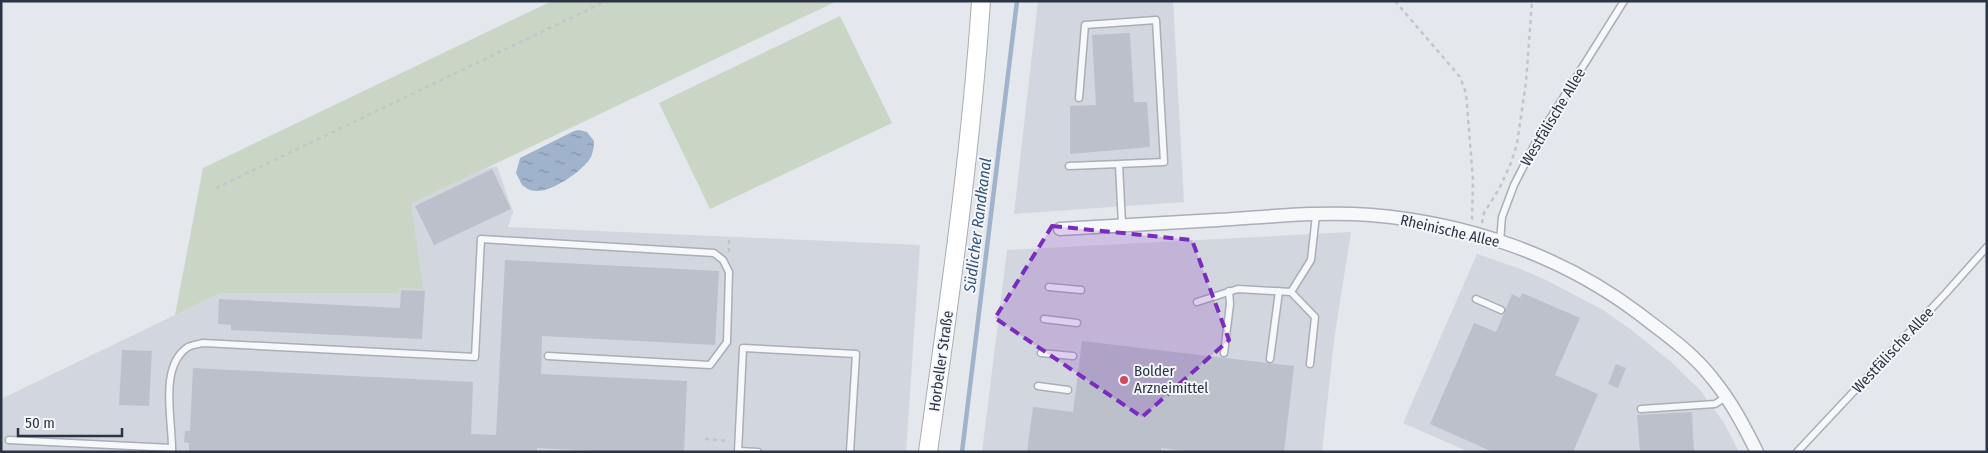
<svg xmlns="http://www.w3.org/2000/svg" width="1988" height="453" viewBox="0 0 1988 453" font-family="'Fira Sans Condensed',sans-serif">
	<defs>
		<pattern id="water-ripples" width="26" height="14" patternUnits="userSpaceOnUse" patternTransform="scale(1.25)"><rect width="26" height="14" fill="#9fb4cc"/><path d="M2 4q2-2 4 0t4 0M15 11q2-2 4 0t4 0" fill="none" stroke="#8293a7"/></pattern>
	</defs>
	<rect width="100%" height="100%" fill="#e4e7ec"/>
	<path fill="#d2d6de" d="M1038 1H1173L1184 202 1014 214Z
		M497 166 513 212 508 227 920 245 906 452H1V399L175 315 485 169Z
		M1351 232 1334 340 1322 452H982L1007 250Z
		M1477 254 1518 268 1546 280 1603 310 1630 329 1670 361 1700 390 1724 423 1739 452H1469L1403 423Z"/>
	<path fill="#c9d6c5" d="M552 1H837L411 204 423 289 399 288 398 293H221L175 315 203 168Z
		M840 16 892 123 710 209 659 103Z"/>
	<path fill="url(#water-ripples)" d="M579 130 587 132 594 141C594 146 593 152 591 157 583 171 552 192 536 191 530 191 526 188 522 185L516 173 520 158 574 131Z"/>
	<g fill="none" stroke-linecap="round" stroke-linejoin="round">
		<path stroke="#9fb4cc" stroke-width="4.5" d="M962 452 1017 1"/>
	</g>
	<path fill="#bbc0ca" d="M1130 33 1134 102H1147L1150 147 1070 154V106L1096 105 1092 35Z
		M492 169 511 209 434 245 415 206Z
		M505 260 719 271 715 345 542 336 541 374 687 381 684 452H617L537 448V452H189V443L184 442 185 431H190L193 368 473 382 471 434 496 435Z
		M401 290 425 291 422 339 231 330V325L218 324 219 299 400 308Z
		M1522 293 1580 318 1555 375 1598 394 1573 452H1493L1430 424 1474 323 1496 332 1512 294 1520 298Z
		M1082 341 1294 366 1284 452H1194L1161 448V452H1027L1033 407 1073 412Z
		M122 350 152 351 149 406 119 405Z
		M1616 364 1626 368 1618 388 1608 384Z
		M1692 412 1694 452H1640L1637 415Z"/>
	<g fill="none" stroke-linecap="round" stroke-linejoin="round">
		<defs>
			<path id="lane" d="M1079 98 1085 25 1156 20 1164 162 1119 164 1122 225
				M1069 166 1119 164
				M1500 241 1502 217 1514 185 1538 138 1624 1
				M1049 287 1081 290
				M1291 292 1311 260 1316 215
				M1476 299 1501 310
				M1197 302 1238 289 1291 292 1315 317 1310 364
				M1044 319 1077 323
				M1041 353 1073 356
				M1224 353 1230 304 1229 291
				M1270 359 1279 291
				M1038 386 1068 390
				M1641 409 1715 404 1726 397
				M9 440 172 448
				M738 451 758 452
				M172 452C173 421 158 367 188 347 192 345 198 344 203 343L475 357 481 239 714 253 723 260 729 272 727 342 710 365 548 356
				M738 452 743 348 856 354 850 452
				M1797 452 1946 293 1987 247"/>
			<path id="street" d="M1060 229C1112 226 1165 223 1217 220 1268 217 1320 211 1371 215 1467 223 1561 255 1638 313 1664 333 1692 352 1712 378 1731 401 1744 426 1757 452"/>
			<path id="secondary" d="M928 452C949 302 971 152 981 1"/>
		</defs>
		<use href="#lane" stroke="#a9aeb7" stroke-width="9"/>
		<use href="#street" stroke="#a9aeb7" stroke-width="15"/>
		<use href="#secondary" stroke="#a9aeb7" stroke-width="20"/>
		<path stroke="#c2c5cb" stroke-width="2.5" stroke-dasharray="4 4" stroke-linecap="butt" d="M1395 1 1460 77 1466 93 1468 117 1473 180 1472 221
			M216 188 606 1
			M1482 223 1484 213 1499 189 1511 163 1517 144 1526 82 1532 1
			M729 252V236
			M705 439 729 441"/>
		<use href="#lane" stroke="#f7f8fa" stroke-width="6"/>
		<use href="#street" stroke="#f7f8fa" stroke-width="12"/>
		<use href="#secondary" stroke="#fff" stroke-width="18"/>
	</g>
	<path fill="#7b2cbf" fill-opacity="0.2" stroke="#7b2cbf" stroke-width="4" stroke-dasharray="10 6" stroke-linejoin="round" d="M1052 226 1192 240 1229 340 1142 417 995 318Z"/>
	<circle fill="#d1495b" stroke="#f4f6f9" stroke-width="2" cx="1124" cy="380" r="5"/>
	<g text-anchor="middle" stroke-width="4" stroke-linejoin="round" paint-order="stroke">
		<g font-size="15" fill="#2b3445" stroke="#f4f6f9">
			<text transform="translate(1553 117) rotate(-59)" y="5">Westfälische Allee</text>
			<text transform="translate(1450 231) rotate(13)" y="5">Rheinische Allee</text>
			<text transform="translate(1893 350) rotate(-47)" y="5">Westfälische Allee</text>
			<text transform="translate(941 361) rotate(-82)" y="5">Horbeller Straße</text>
		</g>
		<g font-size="15" fill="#2b3445" stroke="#f4f6f9" text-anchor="start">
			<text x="1134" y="376">Bolder<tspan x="1134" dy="17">Arzneimittel</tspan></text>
		</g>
		<g font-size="16" font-style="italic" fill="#34527a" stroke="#f4f6f9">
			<text transform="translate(977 225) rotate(-83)" y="6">Südlicher Randkanal</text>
		</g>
	</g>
	<rect width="1988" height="453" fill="none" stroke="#2b3445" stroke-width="5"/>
	<path d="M18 428v8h104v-8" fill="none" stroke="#2b3445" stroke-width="2.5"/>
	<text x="25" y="428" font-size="15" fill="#2b3445" stroke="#f4f6f9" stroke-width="4" paint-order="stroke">50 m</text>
</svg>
